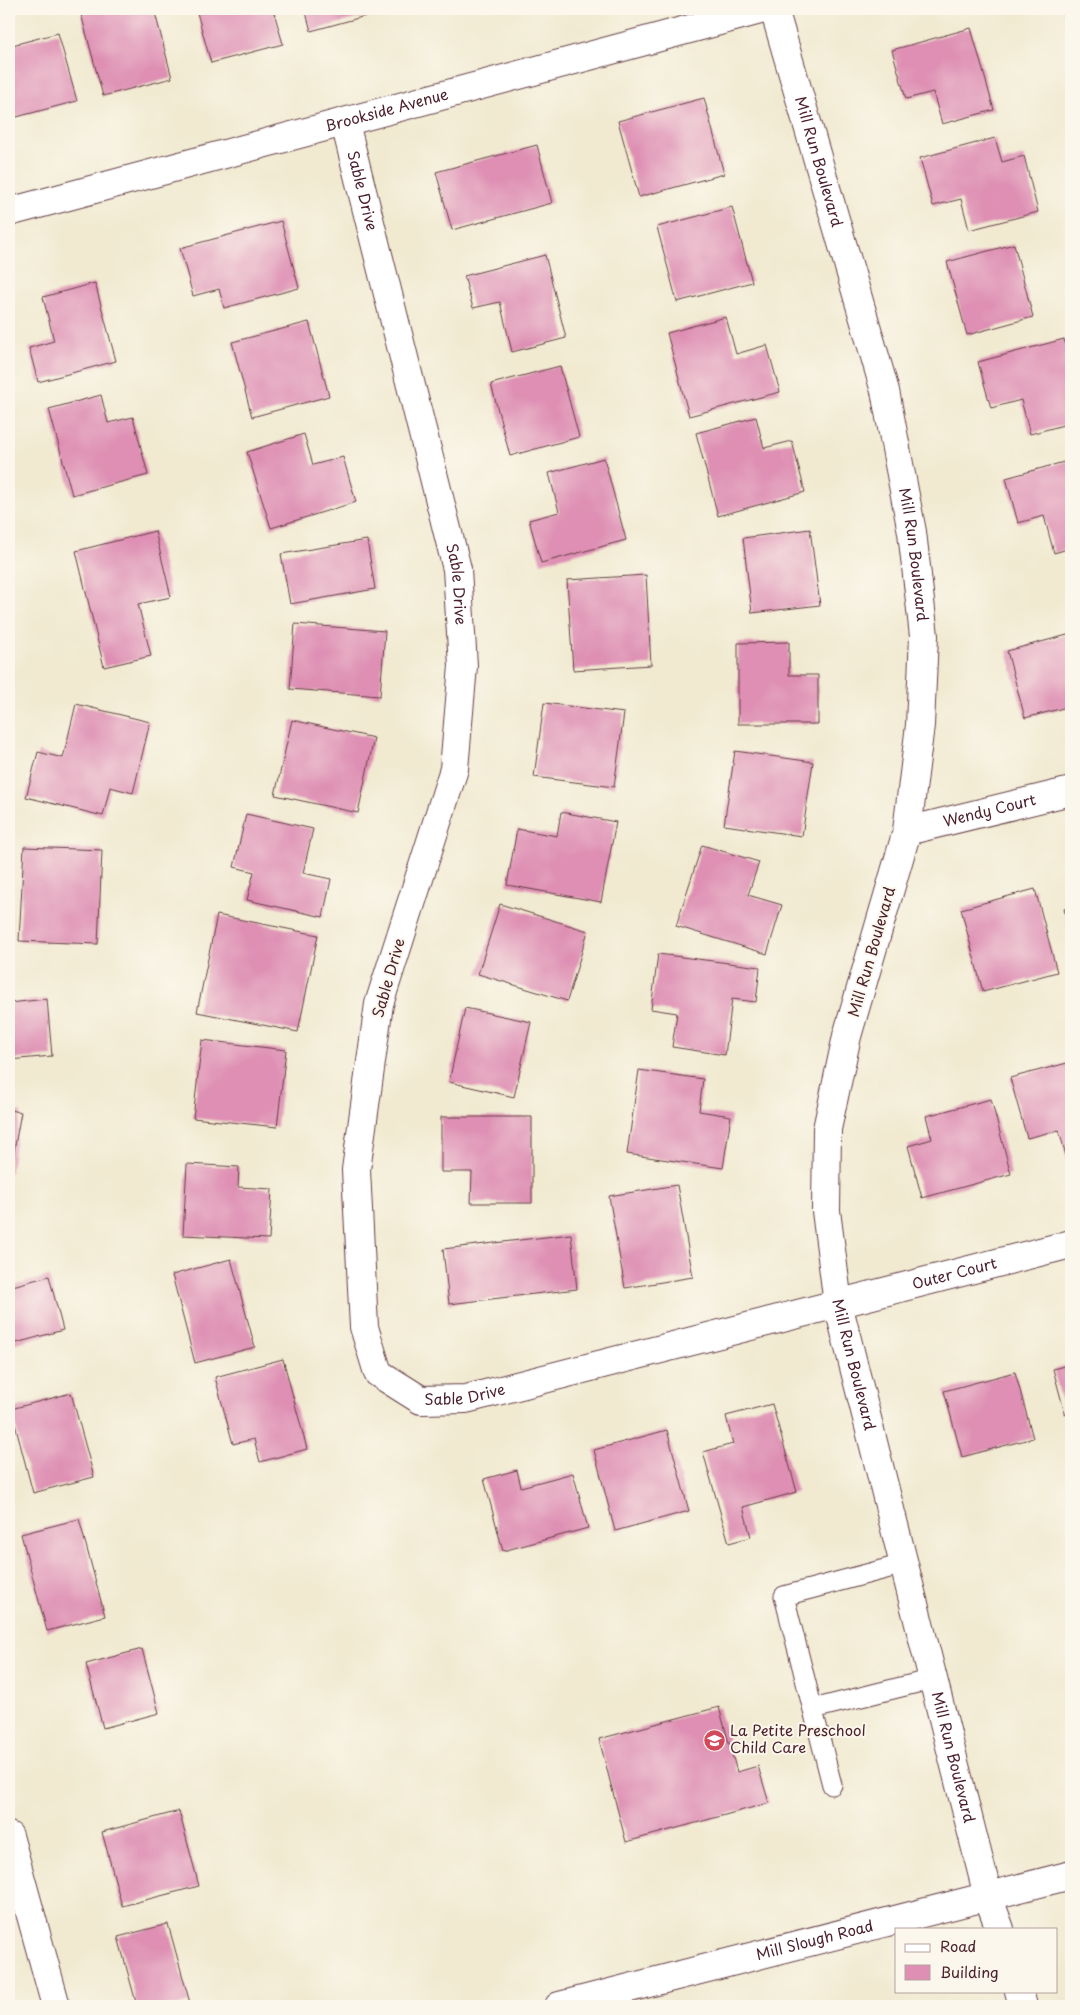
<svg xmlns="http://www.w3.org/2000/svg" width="1080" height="2015" viewBox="0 0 1080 2015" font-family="'Playpen Sans',sans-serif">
	<rect width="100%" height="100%" fill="#fbf7ec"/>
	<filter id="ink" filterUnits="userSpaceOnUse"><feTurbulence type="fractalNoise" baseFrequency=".02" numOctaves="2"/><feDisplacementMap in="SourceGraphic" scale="10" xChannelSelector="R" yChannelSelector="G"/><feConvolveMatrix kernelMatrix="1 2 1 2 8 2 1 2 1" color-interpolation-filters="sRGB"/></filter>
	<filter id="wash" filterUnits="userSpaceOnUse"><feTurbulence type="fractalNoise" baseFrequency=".0096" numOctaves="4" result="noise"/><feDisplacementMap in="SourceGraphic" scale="20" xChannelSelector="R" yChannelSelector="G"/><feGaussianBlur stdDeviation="1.12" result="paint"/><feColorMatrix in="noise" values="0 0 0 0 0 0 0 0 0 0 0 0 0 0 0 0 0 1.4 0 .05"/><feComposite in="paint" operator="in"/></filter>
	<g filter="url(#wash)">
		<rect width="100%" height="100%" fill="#f1ead1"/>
		<g id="blocks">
			<path fill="#de8fb3" d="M101 9H154L172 78 103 96 81 14Z
				M196 9H273L283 44 211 63Z
				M305 9H391L311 31Z
				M1063 9H1071V39Z
				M971 28 994 110 942 124 933 92 906 99 892 50Z
				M58 33 77 101 9 119V46Z
				M704 98 724 174 639 197 618 121Z
				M995 138 1002 162 1024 156 1038 212 969 230 961 199 933 206 920 158Z
				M537 145 552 203 452 230 436 172Z
				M732 207 752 282 677 302 657 227Z
				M281 221 299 288 224 308 219 289 193 296 180 248Z
				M1014 244 1033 317 967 335 947 262Z
				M545 255 566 338 512 352 500 302 473 308 464 276Z
				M95 283 116 361 38 382 29 348 54 341 43 297Z
				M726 317 736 354 767 345 780 392 689 416 667 333Z
				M309 322 329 396 252 417 232 342Z
				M1064 339 1071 367V423L1030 434 1021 400 991 408 978 362Z
				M560 366 579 437 510 456 491 384Z
				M101 395 108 423 133 417 148 475 72 495 49 409Z
				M756 417 764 448 792 441 805 492 718 516 696 433Z
				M304 434 313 465 343 457 356 502 271 528 247 452Z
				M604 458 626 540 541 563 529 520 559 512 549 473Z
				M1071 460V548L1054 553 1044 516 1018 523 1006 478Z
				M810 529 820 605 752 613 743 538Z
				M155 531 171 597 138 604 151 656 104 667 76 551Z
				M367 540 375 589 290 604 281 554Z
				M646 575 651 665 573 670 567 580Z
				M295 624 385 631 380 696 290 689Z
				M1071 634V706L1025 718 1007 651Z
				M789 642V675H818V724H738V643Z
				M544 703 624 713 614 787 534 777Z
				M76 704 150 722 133 793 110 787 103 816 26 797 38 752 63 758Z
				M292 720 374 738 358 813 275 795Z
				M735 751 813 762 802 836 724 825Z
				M561 812 616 822 601 902 507 885 517 829 557 836Z
				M246 814 313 829 303 873 331 879 323 917 247 900 254 872 234 867Z
				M702 845 759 862 748 895 782 905 767 954 676 926Z
				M24 847 102 850 98 944 19 941Z
				M1035 889 1057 972 983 992 961 909Z
				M500 904 588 931 567 1001 478 974Z
				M1071 907V935L1064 909Z
				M217 915 318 935 298 1032 197 1012Z
				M658 954 760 967 756 1002 732 999 725 1055 672 1047 677 1013 651 1009Z
				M47 999 52 1056 9 1060V1003Z
				M465 1008 531 1022 514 1097 449 1082Z
				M202 1040 286 1050 277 1127 193 1118Z
				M1071 1062V1163H1068L1059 1130 1027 1138 1010 1078Z
				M639 1070 703 1079 699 1111 731 1116 723 1168 627 1154Z
				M991 1099 1011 1174 922 1198 908 1146 932 1139 926 1116Z
				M9 1110 21 1112 10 1173H9Z
				M441 1117H532V1203H471L472 1172H441Z
				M187 1164 239 1167 238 1187 272 1189 269 1239 183 1235Z
				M677 1185 693 1277 625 1288 609 1196Z
				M571 1234 577 1289 449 1304 443 1249Z
				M231 1259 255 1347 195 1363 172 1275Z
				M49 1276 63 1330 9 1345V1287Z
				M283 1359 307 1449 260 1462 254 1439 233 1444 215 1377Z
				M1071 1364V1412L1065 1414 1053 1369Z
				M1015 1372 1033 1438 962 1457 944 1391Z
				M71 1393 94 1477 33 1493 11 1409Z
				M772 1404 797 1492 743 1507 751 1537 729 1543 703 1452 733 1444 726 1416Z
				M667 1430 689 1511 615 1531 594 1450Z
				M517 1470 521 1487 573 1473 588 1528 503 1551 484 1479Z
				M79 1519 105 1616 47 1631 21 1534Z
				M142 1649 159 1713 103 1728 86 1664Z
				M719 1707 737 1772 758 1766 769 1803 626 1842 599 1739Z
				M179 1811 199 1886 122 1906 102 1832Z
				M168 1924 190 2003 178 2006H137L118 1937Z"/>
		</g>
	</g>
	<g filter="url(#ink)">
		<use href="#blocks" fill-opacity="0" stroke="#633d44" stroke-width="1"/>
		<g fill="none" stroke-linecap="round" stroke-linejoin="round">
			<defs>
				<path id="service" d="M813 1709 933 1679
					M832 1785 784 1596 904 1564"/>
				<g id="minor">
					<path id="s1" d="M774 9 885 391 912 532 924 636 920 725 907 831 847 1036 827 1129 826 1211 838 1304 988 1896 1000 1929"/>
					<path id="s2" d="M345 123 457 569 463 666 454 769 379 1004 356 1170 364 1327 378 1373 421 1400 466 1399 1071 1244"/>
					<path id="s3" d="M9 212 764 9"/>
					<path id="s4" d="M907 831 1071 791"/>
					<path d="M9 1836 56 2006"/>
					<path d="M1019 1991 1023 2006"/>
				</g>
				<g id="tertiary">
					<path id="s5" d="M559 2006 1071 1875"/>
				</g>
			</defs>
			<use href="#service" stroke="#633d44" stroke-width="21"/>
			<use href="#minor" stroke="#633d44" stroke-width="30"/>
			<use href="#tertiary" stroke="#633d44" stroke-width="30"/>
			<use href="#service" stroke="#fff" stroke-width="19"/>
			<use href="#minor" stroke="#fff" stroke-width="28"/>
			<use href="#tertiary" stroke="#fff" stroke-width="28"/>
		</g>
	</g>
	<defs>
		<symbol id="school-disc" viewBox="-11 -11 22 22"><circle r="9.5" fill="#d1495b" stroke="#fbf7ec"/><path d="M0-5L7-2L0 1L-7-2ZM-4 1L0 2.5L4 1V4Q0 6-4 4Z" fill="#fff"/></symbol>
	</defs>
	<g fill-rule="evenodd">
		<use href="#school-disc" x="702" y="1728" width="25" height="25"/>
	</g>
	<g text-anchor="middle" stroke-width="4" stroke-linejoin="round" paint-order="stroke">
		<g font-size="15" fill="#4a1f2b" stroke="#fbf7ec">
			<text dy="5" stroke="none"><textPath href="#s3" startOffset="391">Brookside Avenue</textPath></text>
			<text dy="5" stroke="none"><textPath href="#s1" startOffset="159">Mill Run Boulevard</textPath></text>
			<text dy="5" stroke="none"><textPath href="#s2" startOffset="70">Sable Drive</textPath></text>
			<text dy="5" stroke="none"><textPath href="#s1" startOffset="564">Mill Run Boulevard</textPath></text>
			<text dy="5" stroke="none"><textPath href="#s2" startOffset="475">Sable Drive</textPath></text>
			<text dy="5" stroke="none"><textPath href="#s4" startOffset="85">Wendy Court</textPath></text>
			<text transform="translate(872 952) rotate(-74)" y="5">Mill Run Boulevard</text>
			<text transform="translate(389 978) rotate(-74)" y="5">Sable Drive</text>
			<text dy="5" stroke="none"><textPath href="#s2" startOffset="1880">Outer Court</textPath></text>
			<text dy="5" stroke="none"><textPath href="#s1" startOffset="1389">Mill Run Boulevard</textPath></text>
			<text dy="5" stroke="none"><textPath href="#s2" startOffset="1375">Sable Drive</textPath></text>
			<text dy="5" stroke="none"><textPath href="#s1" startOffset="1794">Mill Run Boulevard</textPath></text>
			<text dy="5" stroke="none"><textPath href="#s5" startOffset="264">Mill Slough Road</textPath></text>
		</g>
		<g font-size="15" fill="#4a1f2b" stroke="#fbf7ec" text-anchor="start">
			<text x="730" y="1736">La Petite Preschool<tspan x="730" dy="17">Child Care</tspan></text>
		</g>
	</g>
	<rect width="1080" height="2015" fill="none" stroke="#fbf7ec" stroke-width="30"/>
	<rect x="895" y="1928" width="162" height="65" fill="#fbf7ec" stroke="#b4a19f"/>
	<rect x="905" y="1944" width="25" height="8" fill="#ffffff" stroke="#b4a19f"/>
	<text x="940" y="1952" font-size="15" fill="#4a1f2b">Road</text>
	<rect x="905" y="1965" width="25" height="15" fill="#de8fb3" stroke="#b4a19f"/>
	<text x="940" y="1978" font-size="15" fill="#4a1f2b">Building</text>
</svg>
